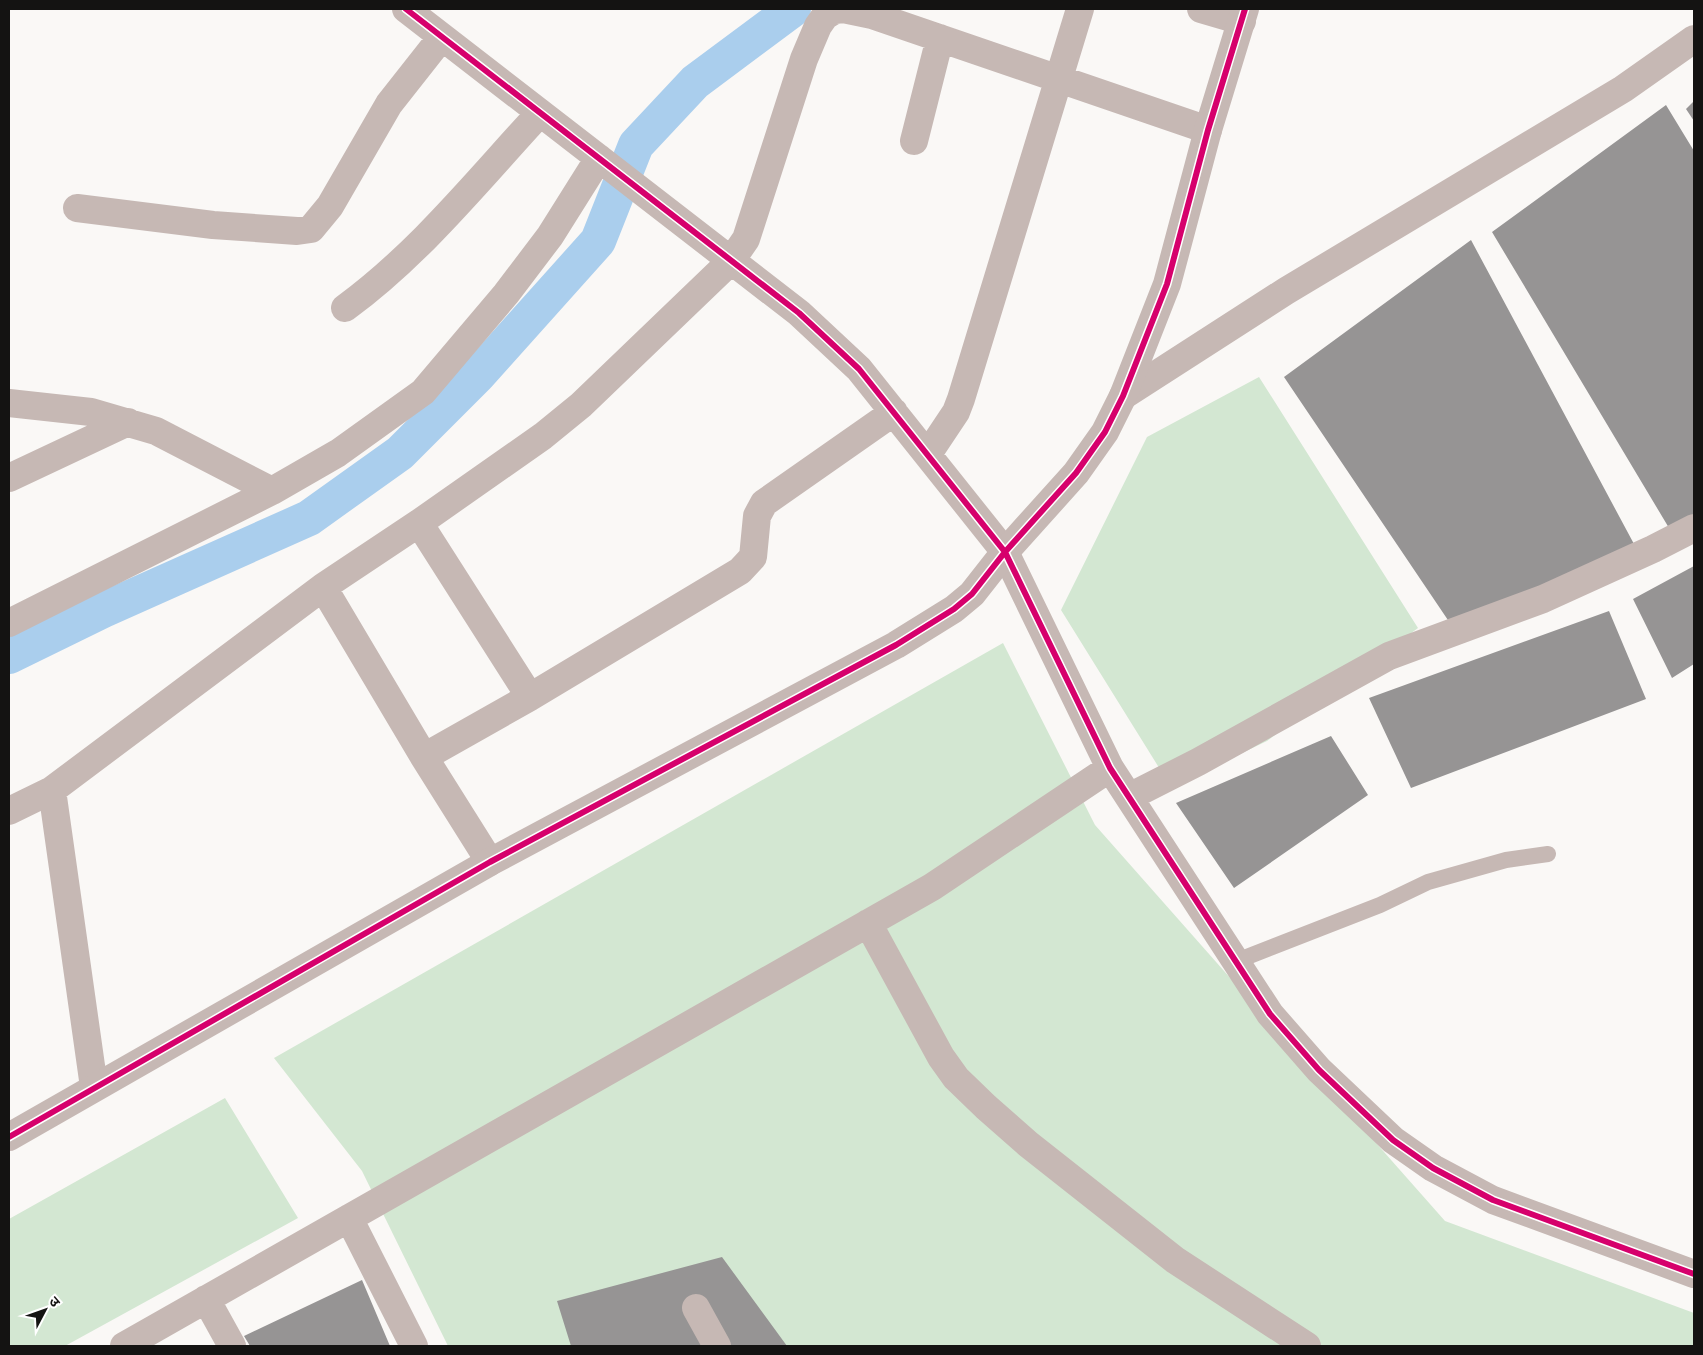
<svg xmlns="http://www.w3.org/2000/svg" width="1703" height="1355" viewBox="0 0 1703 1355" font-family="'Fira Sans','Noto Sans Devanagari',sans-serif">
	<rect width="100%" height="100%" fill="#faf8f6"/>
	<path fill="#d3e7d2" d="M1259 377 1418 628 1267 741 1171 787 1061 610 1147 437Z
		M1003 643 1095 825 1445 1221 1694 1313V1346H448L362 1171 274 1058Z
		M225 1098 298 1218 65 1346H9V1219Z"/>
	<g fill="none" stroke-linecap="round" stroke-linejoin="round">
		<path stroke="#aaceed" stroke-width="36" d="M9 656 103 610 309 518 400 453 478 375 598 241 636 145 695 82 793 9"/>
	</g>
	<path fill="#969494" d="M1694 101V121L1686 109Z
		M1666 105 1694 151V521L1672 533 1492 232Z
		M1471 240 1634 544 1454 629 1284 377Z
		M1694 566V664L1672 678 1633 599Z
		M1609 611 1646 699 1411 788 1369 698Z
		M1331 736 1368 795 1234 888 1176 803Z
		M722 1257 787 1346H571L557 1301Z
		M362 1280 390 1346H250L244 1336Z"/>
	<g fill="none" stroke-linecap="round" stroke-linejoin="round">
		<path stroke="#c6b8b4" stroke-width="16" d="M1234 962 1380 905 1428 882 1506 860 1548 854"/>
		<path stroke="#c6b8b4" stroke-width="28" d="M406 9 799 313 859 369 1005 552 1110 768 1270 1014 1319 1070 1393 1140 1433 1168 1493 1200 1694 1274
			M1201 9 1242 21
			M914 141 940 38
			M77 208 213 225 297 231 311 229 330 206 389 104 441 38
			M345 308C419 254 478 180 540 113
			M1123 396 1286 291 1623 89 1694 39
			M9 403 91 412 156 431 272 491
			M928 454 956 412 961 399 1080 9
			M9 478 128 422
			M419 523 530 697
			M323 587 424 757 490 862
			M9 623 272 491 338 453 423 392 506 294 550 236 599 158
			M424 757 530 697 740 571 753 557 757 516 764 503 894 412
			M52 790 94 1087
			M1131 796 1198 762 1389 656 1543 599 1653 549 1694 528
			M9 811 52 790 323 587 419 523 543 436 581 405 731 261 746 239 804 59 818 26 825 16 835 10 843 9 872 15 1208 130
			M868 923 941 1057 956 1078 986 1107 1028 1144 1175 1260 1307 1346
			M349 1218 414 1346
			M206 1299 232 1346
			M696 1308 717 1346
			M124 1346 932 887 1110 768"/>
		<path stroke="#c6b8b4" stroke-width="28" d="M9 1137 490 862 896 645 954 609 972 594 1005 552 1076 473 1105 432 1123 396 1167 284 1208 130 1245 9"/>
		<defs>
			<path id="cycleway" d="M406 9 799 313 859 369 1005 552 1110 768 1270 1014 1319 1070 1393 1140 1433 1168 1493 1200 1694 1274
				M9 1137 490 862 896 645 954 609 972 594 1005 552 1076 473 1105 432 1123 396 1167 284 1208 130 1245 9"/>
		</defs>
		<use href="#cycleway" stroke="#fff" stroke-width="9"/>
		<use href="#cycleway" stroke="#d6006c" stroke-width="6"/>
	</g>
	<rect width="1703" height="1355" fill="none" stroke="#141312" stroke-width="20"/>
	<g transform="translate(45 1310) rotate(49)" stroke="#ffffff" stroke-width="4" paint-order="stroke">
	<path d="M0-4L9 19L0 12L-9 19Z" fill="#141312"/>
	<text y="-8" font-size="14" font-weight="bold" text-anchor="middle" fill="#141312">उ</text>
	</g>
</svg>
